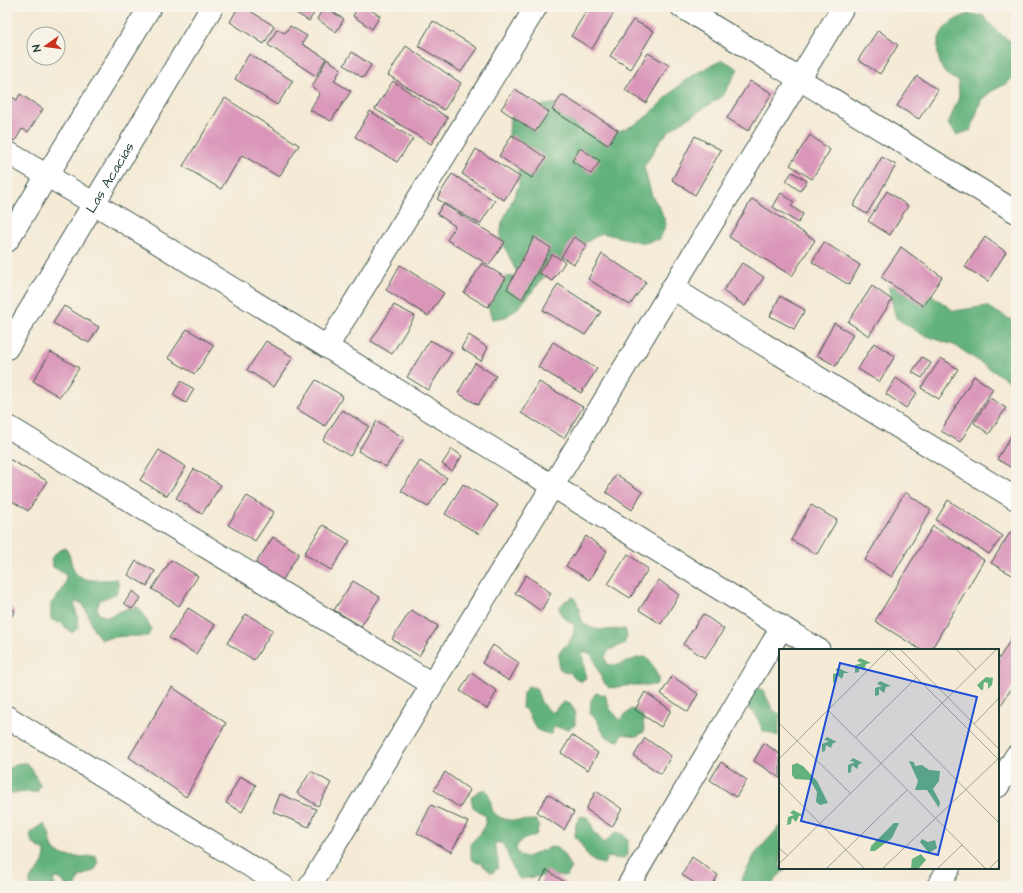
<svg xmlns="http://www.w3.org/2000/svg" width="1023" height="893" viewBox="0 0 1023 893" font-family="'Architects Daughter',sans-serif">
	<rect width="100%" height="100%" fill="#f7f3e8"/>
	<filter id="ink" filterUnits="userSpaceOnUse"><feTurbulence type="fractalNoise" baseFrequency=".025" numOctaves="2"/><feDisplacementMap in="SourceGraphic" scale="8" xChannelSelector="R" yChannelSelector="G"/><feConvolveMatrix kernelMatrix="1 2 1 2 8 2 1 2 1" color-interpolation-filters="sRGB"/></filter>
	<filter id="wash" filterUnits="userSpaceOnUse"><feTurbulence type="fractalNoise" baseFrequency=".012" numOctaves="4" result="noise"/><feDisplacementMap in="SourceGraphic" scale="16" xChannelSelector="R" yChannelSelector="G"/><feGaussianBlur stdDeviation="0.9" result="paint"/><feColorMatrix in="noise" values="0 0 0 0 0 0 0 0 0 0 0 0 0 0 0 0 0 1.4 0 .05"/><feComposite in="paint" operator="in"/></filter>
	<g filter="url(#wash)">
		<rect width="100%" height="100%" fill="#f4ead5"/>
		<path fill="#64b27b" stroke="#427858" d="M969 14 984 16C993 28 1002 37 1016 44V75L1006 84 992 91 981 100 971 130 957 135 948 124 959 97 958 81C955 79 947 76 945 73 941 69 939 60 938 55 935 31 949 21 969 14Z
			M723 60 738 69 723 96 671 129 660 141 644 167 652 196 660 208 666 224 660 239 644 243 602 233 585 243 549 271 520 306 506 317 492 319 487 303 502 278 518 275 500 238 502 223 519 185 518 168 509 136 510 118C526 111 553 99 571 105 581 109 599 126 609 133 642 127 651 112 674 90 688 76 705 68 723 60Z
			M888 286 922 288 954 311 986 306 1015 322 1016 386 956 346 921 334 896 318Z
			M65 548C71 555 70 560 73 568 77 584 105 580 117 579L119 586 116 594 100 600 97 608 99 614 107 617 131 607H138L144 615 151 629 148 636H123L101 639C90 629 90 615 82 603L74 602 78 620V628L72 633 60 622 58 623 51 619V603C60 594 66 588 66 575L53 567 51 558 57 552Z
			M573 597C580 605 578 609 581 618 585 634 613 629 625 629L627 636 624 644 609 650 605 657 607 664C622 669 632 656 646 657L652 664 659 679 656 685H631L609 688C598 679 599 664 590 653L582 652 586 678 580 682 569 672 566 673 559 668V652C568 643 575 638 574 625L562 616 559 608 565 601Z
			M528 686 536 688 541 702 552 713 563 702 570 704 575 711V725L569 729 554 727 551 734C531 732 535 721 525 709L522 708 523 693Z
			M755 688 763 690 773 710 780 714 778 736 763 731 757 717 752 710H749L748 703Z
			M596 693 605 695 610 709 620 720 631 709 639 711 643 717 644 732 637 736 622 734 619 741C599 738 604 728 593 715H590L591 700Z
			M20 763H27L33 771 40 785 37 792 7 793V769Z
			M485 789C491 796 490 800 492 809 497 824 525 820 536 820L539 826 536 835 520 841 516 848 519 855 527 857 551 847 558 848 564 855 571 869 567 876H543L520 879C510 869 510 855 502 843H494L498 860V868L492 873 480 863H478L471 859V843C480 834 486 828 486 816L473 807 471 798 477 792Z
			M581 816 589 818 594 832 604 843 616 832 623 834 628 841V855L622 859 607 857 604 864C584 861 588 851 577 839L575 838 576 823Z
			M44 824C51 833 49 836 52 845 56 861 84 856 96 856L98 863 95 870 79 877 76 886H66L61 879 53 878 55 886H30V879C39 870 45 864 45 851L32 843 30 834 36 828Z
			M780 826V868H788L778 876 771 886H738L755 854Z"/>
		<g id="blocks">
			<path fill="#da96b9" d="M238 7H244L274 26 264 44 230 22Z
				M286 7H318L309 21Z
				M324 7 344 19 336 32 317 19Z
				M358 7H366L380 16 372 29 353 16Z
				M589 7H608L615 11 592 49 571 36Z
				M764 7H772L770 11Z
				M633 20 654 31 631 69 610 56Z
				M433 21 477 48 461 72 418 46Z
				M290 26 307 36 302 44 326 58 316 76 268 45 277 29 285 33Z
				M878 30 898 45 880 74 858 60Z
				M406 46 461 83 444 110 388 75Z
				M352 52 371 65 363 78 344 65Z
				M648 53 669 65 646 103 625 90Z
				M249 54 293 81 277 105 235 79Z
				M327 59 341 69 334 81 351 91 331 121 310 110 320 93 312 87Z
				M917 76 938 90 919 119 897 106Z
				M393 81 448 118 431 144 375 109Z
				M750 81 772 93 748 131 727 118Z
				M515 89 549 112 535 132 501 109Z
				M7 94 17 100 20 94 43 109 28 132 22 129 15 141 7 136Z
				M562 95 618 130 608 145 552 110Z
				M225 98 299 145 279 177 242 155 221 189 183 166Z
				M370 111 413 139 397 162 355 137Z
				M512 135 546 158 532 178 499 156Z
				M810 135 830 150 812 179 790 165Z
				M695 136 721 150 695 195 672 180Z
				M580 148 600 161 591 174 572 161Z
				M476 149 520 177 504 200 462 174Z
				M882 157 896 165 867 214 853 206Z
				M792 172 807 181 800 191 786 181Z
				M452 174 495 201 480 224 437 199Z
				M887 191 908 206 890 235 868 221Z
				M781 193 794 202 791 206 803 214 798 223 773 207Z
				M752 199 815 240 792 276 729 237Z
				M443 204 505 242 489 265 447 240 455 226 437 214Z
				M534 237 551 248 522 299 507 289Z
				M574 237 587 245 574 264 561 257Z
				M985 237 1006 252 988 281 965 267Z
				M824 242 860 265 849 285 812 262Z
				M901 247 942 277 923 306 881 277Z
				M552 254 565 262 552 281 539 273Z
				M602 254 646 282 630 305 588 279Z
				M482 263 506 278 488 307 464 293Z
				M742 263 764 277 745 306 723 291Z
				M400 265 444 293 428 316 386 290Z
				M558 284 601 312 585 335 543 310Z
				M872 286 892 300 869 336 848 322Z
				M780 296 805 310 794 329 770 316Z
				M394 305 415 316 392 354 371 341Z
				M64 306 99 327 89 343 53 323Z
				M834 323 853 334 836 366 817 355Z
				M187 329 214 345 195 374 168 358Z
				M469 335 488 348 481 361 461 348Z
				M430 340 452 352 428 390 407 377Z
				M266 341 293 357 274 387 247 370Z
				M553 342 597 369 581 393 538 367Z
				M874 343 895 356 879 382 858 369Z
				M51 352 79 368 60 397 33 381Z
				M922 357 931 363 922 378 912 372Z
				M941 358 958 369 939 399 921 388Z
				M475 363 496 376 478 405 458 393Z
				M974 376 993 389 960 442 941 431Z
				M896 378 917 393 906 408 886 394Z
				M316 380 343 396 325 426 297 409Z
				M181 381 194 389 186 403 173 395Z
				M539 382 583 407 564 438 521 413Z
				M990 398 1006 408 989 434 974 423Z
				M342 410 369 426 350 456 323 440Z
				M377 421 404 438 386 467 358 451Z
				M1016 428V468L1015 470 997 459Z
				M452 449 462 456 452 471 442 464Z
				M159 450 186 467 167 496 140 480Z
				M9 459 47 481 28 511 7 498V463Z
				M420 461 447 478 428 507 401 491Z
				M194 469 221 485 202 514 176 498Z
				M616 474 642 492 632 510 606 492Z
				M463 484 498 505 479 534 445 514Z
				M905 492 931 510 892 577 865 560Z
				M247 496 274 512 255 541 228 525Z
				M948 500 1003 536 989 554 936 520Z
				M811 505 837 520 817 554 791 540Z
				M323 525 350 541 331 570 304 554Z
				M933 526 984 560 931 650H921L875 621Z
				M1011 531 1016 534V577L991 563Z
				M586 536 607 551 589 580 566 566Z
				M273 537 299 553 281 583 254 566Z
				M628 554 648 569 630 598 608 584Z
				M171 560 198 576 179 606 152 589Z
				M136 561 155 571 147 586 128 575Z
				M526 575 551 593 541 611 515 593Z
				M659 580 679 595 661 624 639 610Z
				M353 581 380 597 361 626 334 610Z
				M133 591 141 598 132 609 124 603Z
				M7 606 15 611 7 623Z
				M188 608 215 625 196 654 169 638Z
				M411 610 438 626 419 656 392 639Z
				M246 614 273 630 254 660 227 643Z
				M703 614 724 629 705 658 683 644Z
				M1016 631V681L998 710V660Z
				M493 645 519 663 509 681 482 663Z
				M471 673 497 691 487 709 460 691Z
				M672 676 698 694 688 712 661 694Z
				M172 687 226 723 186 797 129 757Z
				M645 692 671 710 661 727 635 710Z
				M572 735 598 753 588 770 561 753Z
				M645 738 671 756 661 774 634 756Z
				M764 743 780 754V778L754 761Z
				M721 762 747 780 736 797 710 780Z
				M311 771 331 783 318 806 297 793Z
				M445 772 470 790 460 808 434 790Z
				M240 776 256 785 242 812 226 803Z
				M596 791 622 809 612 827 586 809Z
				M280 794 316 809 309 827 273 812Z
				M548 794 574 812 564 830 537 812Z
				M431 805 468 822 451 852 417 833Z
				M692 857 718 875 712 886H699L682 875Z
				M547 870 570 886H538Z"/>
		</g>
	</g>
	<g filter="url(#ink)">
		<use href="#blocks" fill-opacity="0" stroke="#3f574c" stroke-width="1"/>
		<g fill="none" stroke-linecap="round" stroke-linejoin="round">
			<defs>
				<g id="street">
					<path d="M682 7 1016 212"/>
					<path d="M7 152 95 204 819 650"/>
					<path d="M7 241 150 7"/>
					<path d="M672 288 1016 499"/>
					<path d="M327 347 536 7"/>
					<path id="s1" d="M7 348 212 7"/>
					<path d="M7 426 432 684"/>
					<path d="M7 717 283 886"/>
					<path d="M998 786 1016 756"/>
					<path d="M310 886 843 7"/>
					<path d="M628 886 782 627"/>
					<path d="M938 886 949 868"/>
				</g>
			</defs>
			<use href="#street" stroke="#3f574c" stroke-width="24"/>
			<use href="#street" stroke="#fff" stroke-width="22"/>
		</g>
	</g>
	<g text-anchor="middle" stroke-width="3" stroke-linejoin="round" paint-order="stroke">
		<g font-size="14" fill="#1f3d34" stroke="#f7f3e8">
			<text dy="5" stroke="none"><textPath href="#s1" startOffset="199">Las Acacias</textPath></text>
		</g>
	</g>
	<g transform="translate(779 649)">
		<rect width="220" height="220" fill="#f4ead5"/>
		<path d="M81 9 92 14 87 15 85 21 80 17V23L76 24V16L83 14 78 12ZM59 19 70 24H65L63 30 58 26V32L54 34V25L61 23 56 21ZM207 28 214 29 213 36 209 40V34L205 33 204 41H202L198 36ZM101 32 112 37 107 38 105 44 100 40V46L96 47V39L103 37 98 35ZM48 88 58 93 54 94 52 99 47 96 46 102 43 103V95L50 92 45 91ZM74 109 84 114 80 115 78 120 73 116 72 123 69 124V116L76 113 71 112ZM130 112 135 113 136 117 143 116 150 121 161 122 160 132 154 140 161 153 160 159 148 141H136L139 132ZM18 114 24 117 38 132 49 154 41 156 37 153 38 143 31 131 16 130 13 126V116ZM14 161 24 166 20 167 17 173 13 169 12 175 8 176 9 168 15 166 11 164ZM115 174H120L113 189 96 202H91L92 197ZM143 190 149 193 156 191 158 199 150 204 141 193ZM142 205 147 211 140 219H132L133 210Z" fill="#64b27b"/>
		<path fill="none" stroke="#9fa595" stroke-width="1" d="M110 1 220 111M122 1 220 100M178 1 197 21M49 61 206 219M0 74 72 145M195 75 220 49M132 85 220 174M76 89 137 29M0 110 109 1M0 133 85 219M0 199 9 207M0 215 217 1M48 219 128 141M104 219 220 109M159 219 183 196M211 219 220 210"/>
		<path fill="#1d4ed8" fill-opacity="0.15" stroke="#1d4ed8" stroke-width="2" d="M61 14 198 48 159 206 22 172Z"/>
		<rect width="220" height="220" fill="none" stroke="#1f3d34" stroke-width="2"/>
	</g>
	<rect width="1023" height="893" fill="none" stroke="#f7f3e8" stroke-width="24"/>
	<g transform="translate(46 46) rotate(256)"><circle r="19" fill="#f7f3e8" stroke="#a1aaa0"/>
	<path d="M0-3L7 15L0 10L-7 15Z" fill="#c8321e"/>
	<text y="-6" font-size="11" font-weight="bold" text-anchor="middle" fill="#1f3d34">N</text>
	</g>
</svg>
